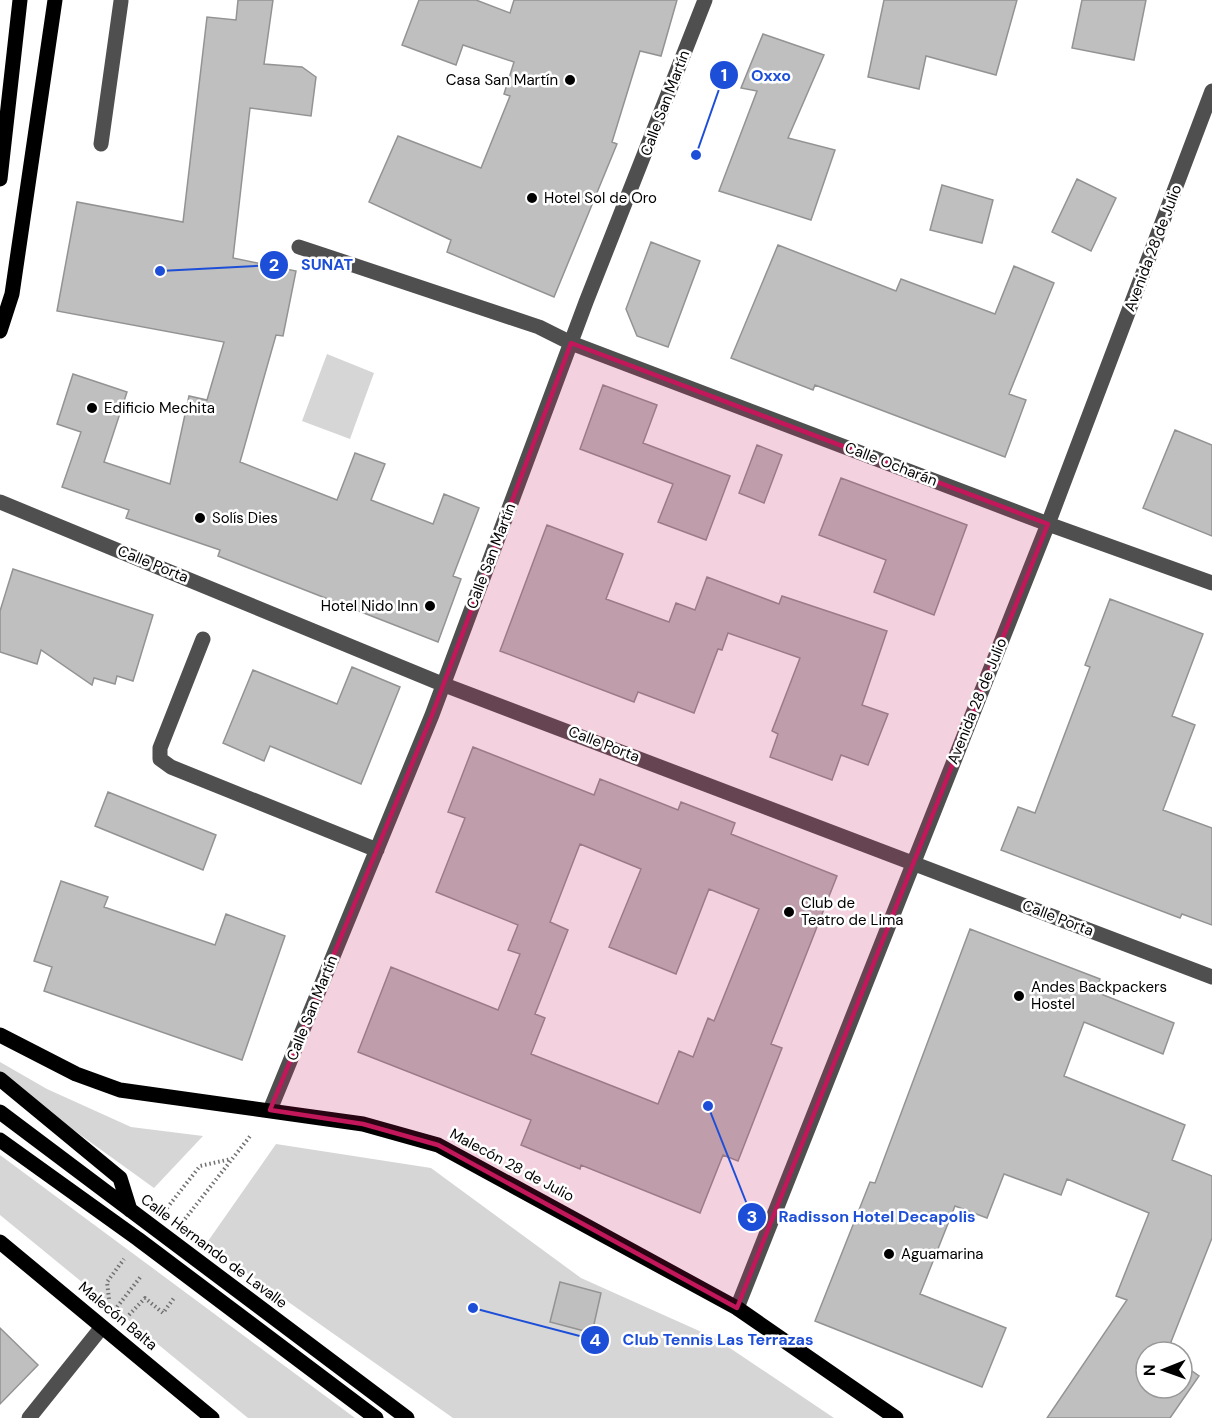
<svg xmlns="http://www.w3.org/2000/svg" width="1212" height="1418" viewBox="0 0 1212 1418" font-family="'DM Sans',sans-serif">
	<rect width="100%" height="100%" fill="#fff"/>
	<path fill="#d6d6d6" d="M327 354 374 373 350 439 302 421Z
		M0 1062 47 1089 131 1127 203 1136 154 1188 0 1077Z
		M276 1144 431 1168 581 1278 715 1338 834 1418H453L206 1244Z
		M0 1155 355 1418H248L0 1215Z"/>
	<path fill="#bfbfbf" stroke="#939393" stroke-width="1.5" fill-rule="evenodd" d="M238 0H273L264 64 302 67 316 77 311 116 250 108 233 258 296 271 283 336 276 335 240 462 337 500 355 453 385 464 371 500 433 524 444 494 479 508 453 576 461 579 438 642 218 556 220 550 126 518 129 510 62 487 81 432 57 424 73 374 127 392 104 462 170 484 189 396 207 400 224 342 57 311 77 202 183 222 207 17 236 20Z
		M419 0H476L510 13 514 0H677L661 56 640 51 612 142 617 144 554 297 447 252 451 240 369 202 398 136 481 168 510 96 504 94 514 62 463 45 456 65 402 45Z
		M884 0H1017L996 75 926 56 919 89 868 77Z
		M1082 0H1146L1134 60 1072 48Z
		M763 34 824 55 788 138 835 150 811 220 719 191 757 91 741 88Z
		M1077 179 1116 198 1091 251 1052 232Z
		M942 185 993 200 982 243 930 230Z
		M651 242 700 261 668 347 637 336 626 309Z
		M778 245 896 291 901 279 995 314 1014 266 1054 283 1009 394 1026 400 1005 457 815 385 813 390 731 358Z
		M603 385 657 405 643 443 730 476 706 540 658 522 673 484 580 449Z
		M1175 430 1212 445V536L1143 508Z
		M757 445 782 455 764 503 739 493Z
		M841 478 967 525 934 615 874 592 886 560 819 535Z
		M547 525 623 554 606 599 669 622 676 603 695 610 707 577 779 604 782 596 887 631 862 705 888 714 868 765 841 755 832 780 770 757 778 734 772 731 800 658 728 633 722 650 718 649 694 713 638 692 634 702 500 651Z
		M13 569 153 615 133 681 117 676 115 684 94 678 92 685 41 650 37 664 0 652V611Z
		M1110 599 1203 634 1172 716 1195 725 1163 810 1212 828V925L1182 914 1180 918 1001 850 1018 807 1035 813 1090 667 1085 665Z
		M352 667 400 687 361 784 270 746 264 761 223 743 253 670 337 704Z
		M473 747 594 795 600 779 678 810 681 802 735 823 731 834 837 876 771 1044 782 1048 738 1161 723 1155 700 1213 581 1165 580 1169 521 1145 531 1120 358 1052 391 967 498 1010 520 954 508 950 518 925 436 892 465 818 448 812ZM580 844 641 869 609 947 676 974 709 889 759 909 714 1021 708 1018 693 1057 679 1051 658 1104 531 1054 545 1018 535 1014 568 930 550 922Z
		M108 792 216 835 203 870 95 826Z
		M61 881 108 897 104 907 215 945 226 914 285 936 242 1060 44 991 52 967 34 961Z
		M970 929 1100 979 1096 992 1174 1023 1163 1054 1084 1022 1064 1076 1185 1125 1172 1160 1212 1176V1238L1167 1352H1146V1388H1182V1364L1199 1376 1170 1418H1047L1127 1300 1116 1296 1149 1213 1067 1179 1061 1195 1004 1174 987 1218 955 1206 920 1294 1006 1328 982 1387 815 1321 870 1182 875 1183Z
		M560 1282 601 1293 592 1333 550 1322Z
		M0 1328 38 1365 0 1404Z"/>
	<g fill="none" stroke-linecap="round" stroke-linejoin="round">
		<path stroke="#717171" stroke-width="4" stroke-dasharray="1.5 3" stroke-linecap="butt" d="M167 1208 200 1166 231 1159
			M185 1219 251 1135
			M109 1299 107 1282 124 1259
			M117 1307 142 1275
			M129 1315 145 1298 163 1313 174 1298"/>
		<path stroke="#4f4f4f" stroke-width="15" d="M101 144 121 1
			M299 247 539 327 571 343 1048 524 1212 583
			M0 502 442 684 1212 977
			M203 639 160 748V759L171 767 377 850
			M270 1110 432 715 586 302 705 0
			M737 1308 1048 524 1212 91
			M29 1418 102 1327"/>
		<path stroke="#000" stroke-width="15" d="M0 179 20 0
			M0 331 12 294 55 0
			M0 1035 76 1074 120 1090 363 1124 438 1145 737 1308 896 1418
			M0 1079 120 1178 130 1210
			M0 1112 407 1418
			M0 1140 138 1239 376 1418
			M0 1242 212 1418"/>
	</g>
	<path fill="#c2185b" fill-opacity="0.2" stroke="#c2185b" stroke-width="4.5" stroke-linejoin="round" d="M571 343 1048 524 737 1308 438 1145 363 1124 270 1110 432 715Z"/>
	<g fill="#000" stroke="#fff" stroke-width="2">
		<circle cx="570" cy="80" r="6"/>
		<circle cx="532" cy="198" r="6"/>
		<circle cx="92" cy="408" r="6"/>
		<circle cx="200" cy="518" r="6"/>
		<circle cx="430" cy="606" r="6"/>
		<circle cx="789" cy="912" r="6"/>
		<circle cx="1019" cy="996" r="6"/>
		<circle cx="889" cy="1254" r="6"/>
	</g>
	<g text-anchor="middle" stroke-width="5" stroke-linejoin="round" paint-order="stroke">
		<g font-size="15" fill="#000" stroke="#fff" text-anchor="start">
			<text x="558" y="85" text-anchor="end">Casa San Martín</text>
			<text x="544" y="203">Hotel Sol de Oro</text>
			<text x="104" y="413">Edificio Mechita</text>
			<text x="212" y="523">Solís Dies</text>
			<text x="418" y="611" text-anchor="end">Hotel Nido Inn</text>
			<text x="801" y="908">Club de<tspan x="801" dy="17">Teatro de Lima</tspan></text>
			<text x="1031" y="992">Andes Backpackers<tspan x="1031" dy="17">Hostel</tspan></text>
			<text x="901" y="1259">Aguamarina</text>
		</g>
		<g font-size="15" fill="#000" stroke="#fff">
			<text transform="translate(665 103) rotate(-69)" y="5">Calle San Martín</text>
			<text transform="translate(1153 248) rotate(-69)" y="5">Avenida 28 de Julio</text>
			<text transform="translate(891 464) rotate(21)" y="5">Calle Ocharán</text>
			<text transform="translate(491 556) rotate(-69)" y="5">Calle San Martín</text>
			<text transform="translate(153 564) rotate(22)" y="5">Calle Porta</text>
			<text transform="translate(977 701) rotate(-68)" y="5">Avenida 28 de Julio</text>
			<text transform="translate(604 744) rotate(21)" y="5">Calle Porta</text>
			<text transform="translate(1058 918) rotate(21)" y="5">Calle Porta</text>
			<text transform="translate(312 1008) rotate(-68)" y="5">Calle San Martín</text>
			<text transform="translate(512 1165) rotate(28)" y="5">Malecón 28 de Julio</text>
			<text transform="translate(214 1251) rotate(37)" y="5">Calle Hernando de Lavalle</text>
			<text transform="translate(118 1316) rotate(40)" y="5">Malecón Balta</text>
		</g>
	</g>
	<path fill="none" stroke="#1d4ed8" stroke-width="2" d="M696 155L724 75M160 271L274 265M708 1106L752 1217M473 1308L595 1340"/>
	<g fill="#1d4ed8" stroke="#fff" stroke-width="2">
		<circle cx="696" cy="155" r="6"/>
		<circle cx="160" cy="271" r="6"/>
		<circle cx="708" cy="1106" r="6"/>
		<circle cx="473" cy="1308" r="6"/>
		<circle cx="724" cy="75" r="15"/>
		<circle cx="274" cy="265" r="15"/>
		<circle cx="752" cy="1217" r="15"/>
		<circle cx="595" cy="1340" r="15"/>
	</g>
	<g font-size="18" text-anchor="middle" font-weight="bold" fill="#fff">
		<text x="724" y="81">1</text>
		<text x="274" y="271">2</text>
		<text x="752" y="1223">3</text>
		<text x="595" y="1346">4</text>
	</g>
	<g font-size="16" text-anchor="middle" font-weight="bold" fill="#1d4ed8" stroke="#fff" stroke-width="5" stroke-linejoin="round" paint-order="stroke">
		<text x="771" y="81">Oxxo</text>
		<text x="327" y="270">SUNAT</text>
		<text x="877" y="1222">Radisson Hotel Decapolis</text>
		<text x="718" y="1345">Club Tennis Las Terrazas</text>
	</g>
	<g transform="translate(1164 1370) rotate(269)"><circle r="28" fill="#ffffff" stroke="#999999" stroke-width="1.5"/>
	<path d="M0-4.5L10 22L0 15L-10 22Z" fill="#000000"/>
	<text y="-9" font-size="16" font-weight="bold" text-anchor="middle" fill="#000000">N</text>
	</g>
</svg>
